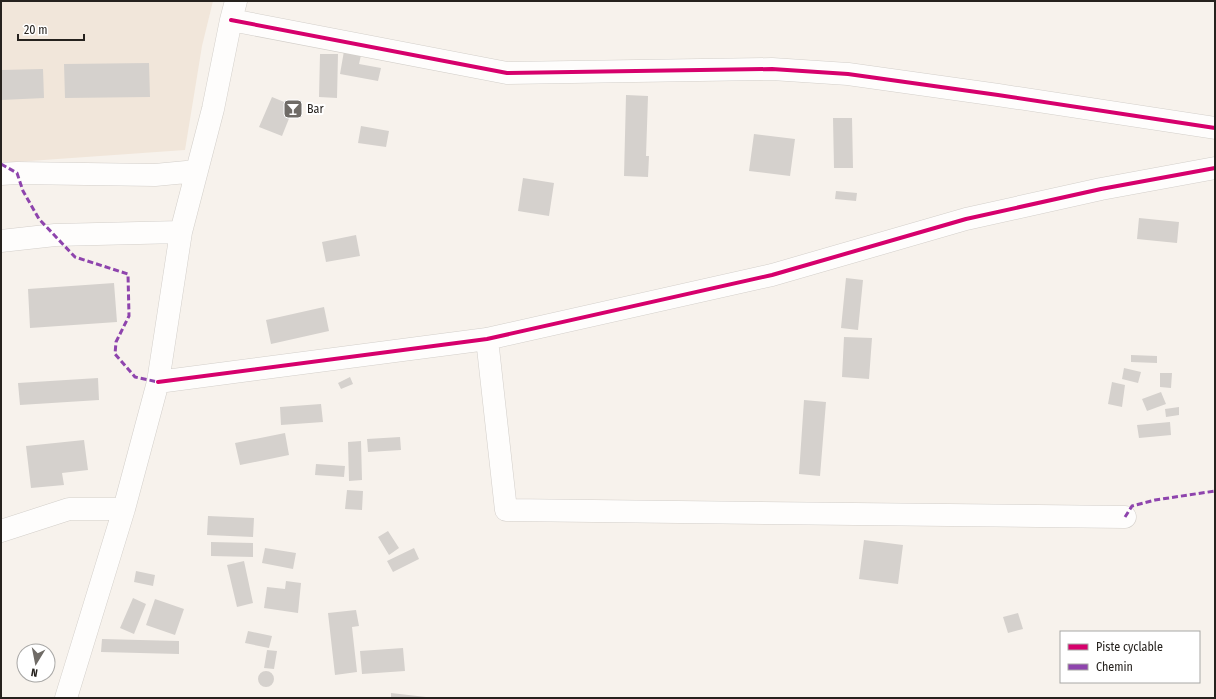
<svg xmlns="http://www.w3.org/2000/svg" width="1216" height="699" viewBox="0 0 1216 699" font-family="'Fira Sans Condensed',sans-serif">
	<rect width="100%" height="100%" fill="#f7f2ec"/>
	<path fill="#f1e6da" d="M1 1H213L202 46 185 150 1 163Z"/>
	<path fill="#d5d1cd" d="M344 51 361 55 359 64 381 68 378 81 340 74Z
		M320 54H338L337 98 319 97Z
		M149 63 150 97 65 98 64 64Z
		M43 69 44 98 1 100V70Z
		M626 95 648 96 646 156H649L648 177 624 176Z
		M272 97 294 106 282 136 259 127Z
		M833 118H852L853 168H834Z
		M361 126 389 131 386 147 358 143Z
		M754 134 795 139 790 176 749 171Z
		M523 178 554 183 549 216 518 211Z
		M836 191 857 193 856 201 835 199Z
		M1139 218 1179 222 1177 243 1137 239Z
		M356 235 360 256 326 262 322 242Z
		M846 278 863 280 858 330 841 328Z
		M114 283 117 322 30 328 28 289Z
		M324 307 329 331 271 344 266 320Z
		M844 337 872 338 869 379 842 377Z
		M1131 355 1157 356V363L1131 362Z
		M1124 368 1141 372 1138 383 1122 379Z
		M1160 373H1172L1171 388 1160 387Z
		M350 377 353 384 341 389 338 383Z
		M98 378 99 400 20 405 18 383Z
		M1112 382 1125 385 1122 407 1108 404Z
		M1161 392 1166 404 1147 411 1142 399Z
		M804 400 826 402 820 476 799 474Z
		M321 404 323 422 281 425 280 407Z
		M1179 407V415L1166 417 1165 409Z
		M1170 422 1171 435 1139 438 1137 425Z
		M285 433 289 455 240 465 235 443Z
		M400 437 401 450 368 452 367 439Z
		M84 440 88 470 62 473 64 485 31 488 26 446Z
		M361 441 362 480 349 481 348 442Z
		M316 464 345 466 344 477 315 475Z
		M347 490 363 491 362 510 345 509Z
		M208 516 254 518 253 537 207 535Z
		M388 531 399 548 389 555 378 537Z
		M864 540 903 545 898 584 859 579Z
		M211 542 253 543V557L211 556Z
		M265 548 296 553 293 569 262 563Z
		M414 548 419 559 393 572 387 561Z
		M244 561 253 603 237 607 227 565Z
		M136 571 155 575 153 586 134 582Z
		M286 581 301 583 298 613 264 608 267 587 285 589Z
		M133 598 146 604 134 634 120 628Z
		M155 599 184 609 175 635 146 625Z
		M356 610 359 626 352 627 357 672 335 675 328 613Z
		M1018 613 1023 629 1008 633 1003 617Z
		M248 631 272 636 269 648 245 643Z
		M102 639 179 641V654L101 652Z
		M403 648 405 671 362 674 360 651Z
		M267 650 277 651 274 669 264 668Z
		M258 679a8 8 0 1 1 16 0a8 8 0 1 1-16 0Z
		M391 693 426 697V698H391Z"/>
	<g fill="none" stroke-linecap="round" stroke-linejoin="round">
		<defs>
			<path id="street" d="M231 20 507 73 772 69 848 74 998 95 1215 128
				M1 174 17 173 155 175 197 171
				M1 241 55 235 181 232
				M487 339 506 510 1125 517
				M158 382 487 339 772 275 966 219 1101 189 1215 168
				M1 531 69 509H124
				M66 698 124 509 158 382 181 232 213 109 231 20 236 1"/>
		</defs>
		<use href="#street" stroke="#d3cfca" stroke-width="23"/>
		<use href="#street" stroke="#fefdfc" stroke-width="22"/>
		<path stroke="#8e44ad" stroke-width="3" stroke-dasharray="6 3" stroke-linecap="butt" d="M1 164 17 173 23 191 39 219 75 257 128 274 129 316 116 342 115 354 135 377 158 382
			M1125 517 1132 506 1155 500 1215 491"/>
		<defs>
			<path id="cycleway" d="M231 20 507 73 772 69 848 74 998 95 1215 128
				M158 382 487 339 772 275 966 219 1101 189 1215 168"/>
		</defs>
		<use href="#cycleway" stroke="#fff" stroke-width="6"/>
		<use href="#cycleway" stroke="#d6006c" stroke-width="4"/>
	</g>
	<defs>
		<symbol id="bar-square" viewBox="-11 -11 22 22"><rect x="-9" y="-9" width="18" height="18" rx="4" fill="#6f6b66" stroke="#fff"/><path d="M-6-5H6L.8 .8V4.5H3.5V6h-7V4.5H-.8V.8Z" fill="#fff"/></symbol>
	</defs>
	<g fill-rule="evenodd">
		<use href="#bar-square" x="282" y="98" width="22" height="22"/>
	</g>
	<g text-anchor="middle" stroke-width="4" stroke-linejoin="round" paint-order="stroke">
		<g font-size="12" fill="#26221e" stroke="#fff" text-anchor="start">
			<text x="307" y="113">Bar</text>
		</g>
	</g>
	<rect width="1216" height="699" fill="none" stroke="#26221e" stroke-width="4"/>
	<rect x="1060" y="631" width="140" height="52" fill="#ffffff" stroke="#a8a7a5"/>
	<rect x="1068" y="644" width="20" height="6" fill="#d6006c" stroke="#a8a7a5"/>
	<text x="1096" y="651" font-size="12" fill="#26221e">Piste cyclable</text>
	<rect x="1068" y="664" width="20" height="6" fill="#8e44ad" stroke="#a8a7a5"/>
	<text x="1096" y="671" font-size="12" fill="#26221e">Chemin</text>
	<g transform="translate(36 663) rotate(190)"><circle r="19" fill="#ffffff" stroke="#a8a7a5"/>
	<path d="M0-3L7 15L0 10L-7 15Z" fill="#6f6b66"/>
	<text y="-6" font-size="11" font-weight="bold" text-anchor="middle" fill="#26221e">N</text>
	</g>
	<path d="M18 34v6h66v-6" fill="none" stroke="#26221e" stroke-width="2"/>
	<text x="24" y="34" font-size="12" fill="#26221e" stroke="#ffffff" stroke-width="3" paint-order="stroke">20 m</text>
</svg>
